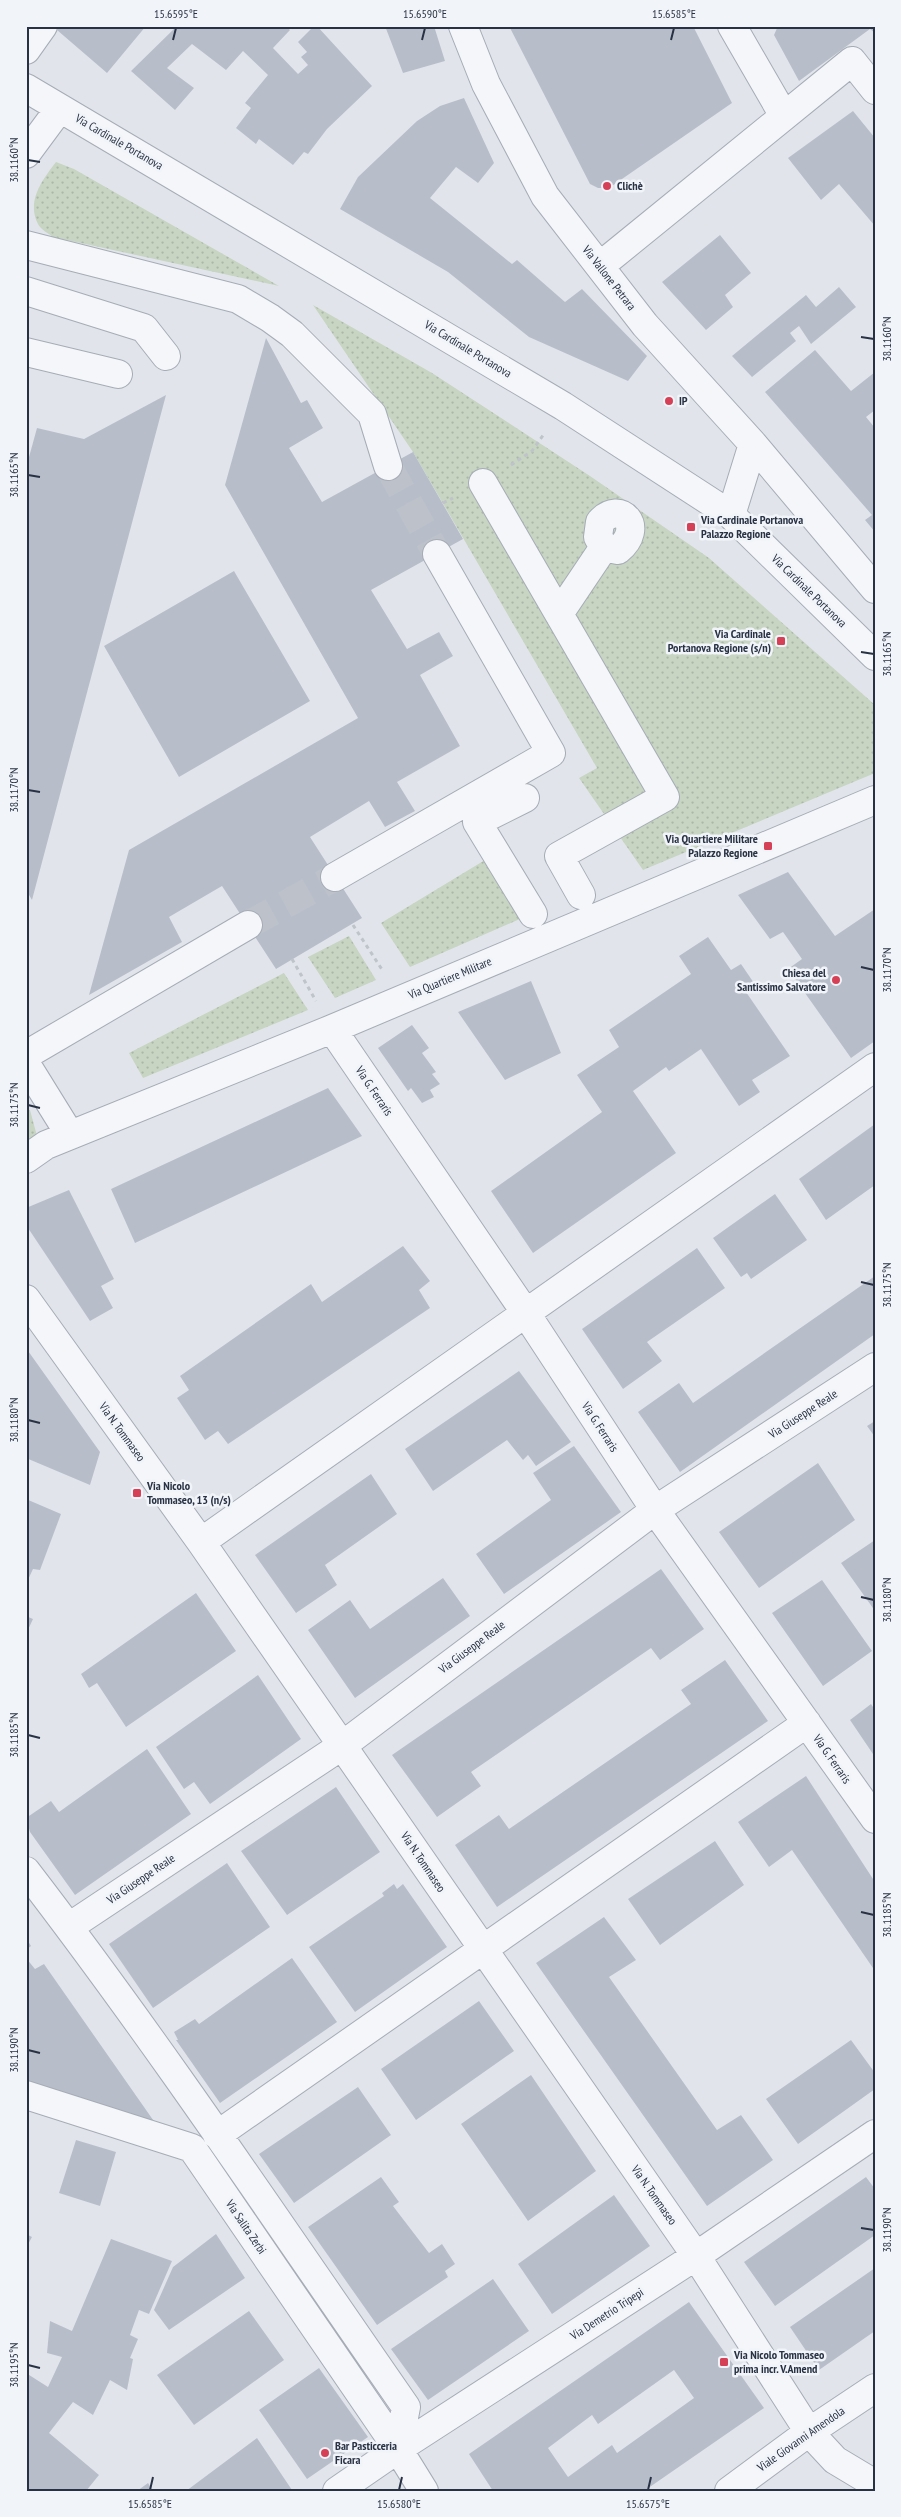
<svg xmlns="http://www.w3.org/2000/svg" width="901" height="2517" viewBox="0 0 901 2517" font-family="'PT Sans Narrow',sans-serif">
	<defs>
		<pattern id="grass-dots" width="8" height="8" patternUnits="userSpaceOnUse" patternTransform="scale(1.25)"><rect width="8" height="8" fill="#c7d5c2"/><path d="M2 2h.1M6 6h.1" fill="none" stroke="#abb7a8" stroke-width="1.8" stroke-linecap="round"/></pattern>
	</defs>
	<rect width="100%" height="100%" fill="#e1e5eb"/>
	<path fill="url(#grass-dots)" d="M56 162 74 169 279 286 53 237C48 233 40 229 38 224 26 201 43 179 56 162Z
		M313 305 432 373 590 476 709 558 875 705V773L643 870 579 778 597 768 413 452Z
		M485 860 522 918 410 967 381 923Z
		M349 936 376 980 335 998 308 957Z
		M284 973 308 1010 143 1078 129 1053Z
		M26 1110H30L37 1136 26 1142Z"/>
	<path fill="#b8bec9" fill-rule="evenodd" d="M60 26H146L107 73 57 30Z
		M177 26H286L290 30 273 48 298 74 308 65 301 57 307 52 298 42 314 26H317L372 86 327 129 308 154 304 152 293 165 259 139 256 144 236 128 251 108 245 103 268 75 243 51 226 70 192 44 167 68 194 88 175 110 131 71Z
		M385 26H434L445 61 403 73Z
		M509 26H693L732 103 609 188H598L590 184Z
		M778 26H875V33L870 29 799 81 774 35Z
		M464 98 494 163 478 183 456 167 430 198 512 264 517 260 565 302 582 289 647 356 628 381 529 337 448 272 340 209 358 177 417 121 440 106Z
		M853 111 875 138V226L839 184 821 200 788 158Z
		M720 235 751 273 725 295 733 307 706 330 662 282Z
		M839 287 856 307 811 344 799 326 790 333 796 341 752 377 732 356 806 295 816 307Z
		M266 338 301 403 307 400 323 428 289 448 322 502 413 452 463 539 371 590 407 649 439 632 453 656 420 675 460 746 397 782 415 811 385 827 369 801 310 837 362 918 276 969 222 886 169 917 182 942 89 995 129 850 358 718 225 485Z
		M815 350 851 391 875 372V410L866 417 875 428V532L865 520 872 515 765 392Z
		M166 395 154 440 32 900 26 890V468L37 428 84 439Z
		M234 571 310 701 179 777 104 646Z
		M788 872 835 936 875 909V1041L851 1058 788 969 802 959 783 932 770 939 738 895Z
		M708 937 731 970 741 964 756 986 746 992 790 1056 752 1080 760 1092 739 1106 701 1049 669 1071 666 1067 633 1091 676 1153 533 1253 491 1191 602 1112 577 1075 619 1047 609 1030 691 974 679 956Z
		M531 981 561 1053 505 1080 458 1012Z
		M412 1025 429 1048 422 1053 436 1072 432 1074 440 1084 430 1090 434 1097 422 1103 411 1088 408 1091 378 1048Z
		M328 1088 362 1136 135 1243 111 1189Z
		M875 1124V1185L826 1220 799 1179Z
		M69 1190 114 1279 101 1286 113 1308 90 1321 26 1225V1208Z
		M775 1194 807 1240 751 1279 747 1273 741 1277 713 1238Z
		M403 1246 430 1281 419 1290 430 1308 228 1444 218 1431 205 1440 177 1398 189 1390 180 1376 311 1284 322 1302Z
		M697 1248 725 1288 647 1342 662 1361 623 1389 582 1329Z
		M875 1276V1334L680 1472 638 1412 679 1383 693 1403Z
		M26 1348 100 1452 90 1485 26 1458Z
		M519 1371 571 1442 536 1466 528 1455 523 1460 507 1440 433 1491 405 1449Z
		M875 1421V1437L867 1426Z
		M574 1446 621 1512 504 1594 476 1554 551 1500 533 1473Z
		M818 1463 855 1520 759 1588 719 1532Z
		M371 1474 397 1514 325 1565 337 1585 296 1613 255 1555Z
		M26 1499 61 1514 40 1570 33 1569 26 1584Z
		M875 1540V1611L841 1563Z
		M661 1569 704 1629 660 1660 651 1648 471 1772 481 1786 437 1817 392 1755Z
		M443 1578 470 1616 355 1698 308 1630 350 1600 370 1629Z
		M822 1580 872 1651 823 1686 772 1613Z
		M196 1593 236 1651 126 1727 97 1683 89 1688 81 1674Z
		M26 1616 33 1619 26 1634Z
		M725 1660 768 1721 497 1907 455 1845 499 1815 509 1829 691 1704 681 1690Z
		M258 1675 301 1739 210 1804 194 1782 184 1789 156 1747Z
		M871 1704 875 1710V1757L850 1720Z
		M147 1749 191 1814 75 1895 30 1832 26 1818 51 1801 59 1812Z
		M806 1776 875 1882V1971L792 1850 769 1867 738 1822Z
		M336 1787 380 1852 287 1915 241 1851Z
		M715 1841 744 1885 660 1945 628 1899Z
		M227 1863 270 1927 153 2008 109 1944Z
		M394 1884 397 1889 403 1884 447 1947 355 2012 309 1947 384 1896 382 1893Z
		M604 1917 636 1960 609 1977 717 2130 741 2115 773 2160 707 2206 536 1963Z
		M26 1938 31 1946 26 1950Z
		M26 1958 35 1969 44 1964 158 2127 26 2090Z
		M292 1958 337 2022 220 2103 176 2040H178L174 2032 195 2019 199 2024Z
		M479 2001 514 2051 416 2120 381 2069Z
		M851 2040 875 2073V2089L798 2144 766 2099Z
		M531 2075 596 2171 528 2221 461 2124Z
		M358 2087 391 2135 294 2203 259 2154Z
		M76 2140 116 2152 100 2206 59 2193Z
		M381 2177 399 2202 393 2206 429 2253 442 2244 455 2264 445 2271 448 2277 377 2325 308 2227Z
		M866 2177 875 2189V2235L775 2306 744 2262Z
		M614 2195 650 2246 552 2314 518 2264Z
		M26 2234 32 2237 26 2248Z
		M216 2234 245 2278 169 2330 154 2310 173 2267Z
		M111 2239 172 2261 149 2314 139 2310 130 2335 138 2339 130 2358 133 2359 127 2390 110 2380 93 2415 73 2402 49 2433 99 2475 86 2491H26V2373L48 2387 62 2357 47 2353 50 2321 72 2331Z
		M875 2268V2331L819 2370 790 2327Z
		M493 2279 529 2331 428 2400 391 2349Z
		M689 2302 764 2408 644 2491H493L469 2454ZM674 2370 694 2398 617 2453 612 2445 568 2477 548 2448 592 2415 598 2424Z
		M249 2311 284 2360 194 2425 157 2375Z
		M319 2368 368 2437 307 2479 259 2410Z
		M257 2438 292 2490 186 2491Z
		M148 2483 153 2491H137Z"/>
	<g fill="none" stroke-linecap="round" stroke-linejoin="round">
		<path stroke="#bcc1ca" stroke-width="28" stroke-dasharray="28 14" stroke-linecap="butt" d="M388 466 437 554
			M248 925 335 877"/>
		<defs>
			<path id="minor" d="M463 26 486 84 545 196 645 325 753 444 875 589
				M732 26 784 116
				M26 50 43 26
				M26 88 563 406 731 515 875 656
				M26 154 60 108
				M26 245 238 299 270 318 292 334 372 414 388 466
				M600 266 852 61 875 90
				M26 291 144 328 166 356
				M26 352 118 374
				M483 483 665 797 559 856 581 895
				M731 515 753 444
				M559 614 604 547 618 550C646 527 620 499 600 522L598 537 604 547
				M525 798 477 822 533 914
				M335 877 551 753 437 554
				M332 1029 525 1312 655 1510 875 1819
				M26 1055 248 925
				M26 1064 70 1135
				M26 1159 46 1145 332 1029 875 800
				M26 1299 201 1542 696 2256 809 2432 835 2460 875 2484
				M201 1542 875 1067
				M26 1871C159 2044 281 2227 406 2407L398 2449 424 2491
				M69 1927 343 1745 655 1510 875 1367
				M26 2095 192 2148 398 2449
				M217 2135 807 1723
				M337 2491 398 2449 696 2256 875 2134
				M729 2491 809 2432 875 2388"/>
		</defs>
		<use href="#minor" stroke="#a6acb6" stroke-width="30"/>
		<path stroke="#bfc3ca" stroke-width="3" stroke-dasharray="4 4" stroke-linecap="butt" d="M511 465 532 451 544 434
			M443 503 453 498
			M353 925 383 971
			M292 959 316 1001"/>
		<use href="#minor" stroke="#f4f6f9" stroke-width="28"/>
	</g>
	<path fill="none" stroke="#283244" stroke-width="2" d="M173 40 176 28M422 40 425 28M671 40 674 28M28 160 40 162M861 337 874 339M28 475 40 477M861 652 874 654M28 790 40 792M861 967 874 970M28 1105 40 1108M861 1282 874 1285M28 1420 40 1423M861 1597 874 1600M28 1735 40 1738M861 1912 874 1915M28 2050 40 2053M861 2228 874 2230M28 2365 40 2368M150 2490 153 2477M399 2490 402 2477M648 2490 651 2477"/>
	<g fill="#d64056" stroke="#f1f4f8" stroke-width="2">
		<circle cx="607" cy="186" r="5"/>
		<circle cx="669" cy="401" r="5"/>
		<rect x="686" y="522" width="10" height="10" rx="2.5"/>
		<rect x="776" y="636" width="10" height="10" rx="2.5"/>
		<rect x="763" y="841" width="10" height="10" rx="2.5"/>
		<circle cx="836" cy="980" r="5"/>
		<rect x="132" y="1488" width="10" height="10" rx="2.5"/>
		<rect x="719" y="2357" width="10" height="10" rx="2.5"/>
		<circle cx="325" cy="2453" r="5"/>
	</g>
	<g text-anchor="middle" stroke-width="5" stroke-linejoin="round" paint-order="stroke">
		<g font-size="12" fill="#283244" stroke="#f1f4f8">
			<text transform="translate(119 142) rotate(30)" y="4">Via Cardinale Portanova</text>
			<text transform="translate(609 278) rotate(52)" y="4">Via Vallone Petrara</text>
			<text transform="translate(468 349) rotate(31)" y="4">Via Cardinale Portanova</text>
			<text transform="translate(809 591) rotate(44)" y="4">Via Cardinale Portanova</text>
			<text transform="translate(450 978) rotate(-23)" y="4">Via Quartiere Militare</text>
			<text transform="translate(374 1091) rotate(56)" y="4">Via G. Ferraris</text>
			<text transform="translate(803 1414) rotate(-33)" y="4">Via Giuseppe Reale</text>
			<text transform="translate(600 1427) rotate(57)" y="4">Via G. Ferraris</text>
			<text transform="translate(122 1432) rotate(54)" y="4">Via N. Tommaseo</text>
			<text transform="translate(472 1647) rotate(-37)" y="4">Via Giuseppe Reale</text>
			<text transform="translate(832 1759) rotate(55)" y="4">Via G. Ferraris</text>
			<text transform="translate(423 1862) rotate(56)" y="4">Via N. Tommaseo</text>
			<text transform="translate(141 1879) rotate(-34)" y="4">Via Giuseppe Reale</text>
			<text transform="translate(654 2195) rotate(55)" y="4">Via N. Tommaseo</text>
			<text transform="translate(246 2227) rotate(56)" y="4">Via Salita Zerbi</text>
			<text transform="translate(607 2314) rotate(-33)" y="4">Via Demetrio Tripepi</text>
			<text transform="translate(801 2439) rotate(-35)" y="4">Viale Giovanni Amendola</text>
		</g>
		<g font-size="12" font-weight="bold" fill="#283244" stroke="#f1f4f8" text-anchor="start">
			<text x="617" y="190">Clichè</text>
			<text x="679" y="405">IP</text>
			<text x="701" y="524">Via Cardinale Portanova<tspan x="701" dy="14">Palazzo Regione</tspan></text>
			<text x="771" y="638" text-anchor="end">Via Cardinale<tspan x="771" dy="14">Portanova Regione (s/n)</tspan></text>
			<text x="758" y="843" text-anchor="end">Via Quartiere Militare<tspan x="758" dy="14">Palazzo Regione</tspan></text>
			<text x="826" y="977" text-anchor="end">Chiesa del<tspan x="826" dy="14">Santissimo Salvatore</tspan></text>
			<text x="147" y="1490">Via Nicolo<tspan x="147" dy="14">Tommaseo, 13 (n/s)</tspan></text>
			<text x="734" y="2359">Via Nicolo Tommaseo<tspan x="734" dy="14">prima incr. V.Amend</tspan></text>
			<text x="335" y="2450">Bar Pasticceria<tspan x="335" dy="14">Ficara</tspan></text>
		</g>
	</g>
	<rect width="901" height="2517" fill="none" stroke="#f1f4f8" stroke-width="55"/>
	<rect x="28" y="28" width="846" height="2462" fill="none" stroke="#283244" stroke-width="2"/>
	<g font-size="12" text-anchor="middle" fill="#283244">
		<text x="176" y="18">15.6595°E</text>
		<text x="425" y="18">15.6590°E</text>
		<text x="674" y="18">15.6585°E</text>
		<text transform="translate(14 160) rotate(-90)" y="4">38.1160°N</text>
		<text transform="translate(887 339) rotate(-90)" y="4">38.1160°N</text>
		<text transform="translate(14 475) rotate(-90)" y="4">38.1165°N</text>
		<text transform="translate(887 654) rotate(-90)" y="4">38.1165°N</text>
		<text transform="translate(14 790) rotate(-90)" y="4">38.1170°N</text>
		<text transform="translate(887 970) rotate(-90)" y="4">38.1170°N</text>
		<text transform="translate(14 1105) rotate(-90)" y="4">38.1175°N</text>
		<text transform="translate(887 1285) rotate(-90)" y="4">38.1175°N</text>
		<text transform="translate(14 1420) rotate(-90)" y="4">38.1180°N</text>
		<text transform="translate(887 1600) rotate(-90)" y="4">38.1180°N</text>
		<text transform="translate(14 1735) rotate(-90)" y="4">38.1185°N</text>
		<text transform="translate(887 1915) rotate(-90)" y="4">38.1185°N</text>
		<text transform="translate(14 2050) rotate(-90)" y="4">38.1190°N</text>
		<text transform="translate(887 2230) rotate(-90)" y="4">38.1190°N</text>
		<text transform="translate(14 2365) rotate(-90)" y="4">38.1195°N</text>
		<text x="150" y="2508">15.6585°E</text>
		<text x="399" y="2508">15.6580°E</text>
		<text x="648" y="2508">15.6575°E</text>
	</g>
</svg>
